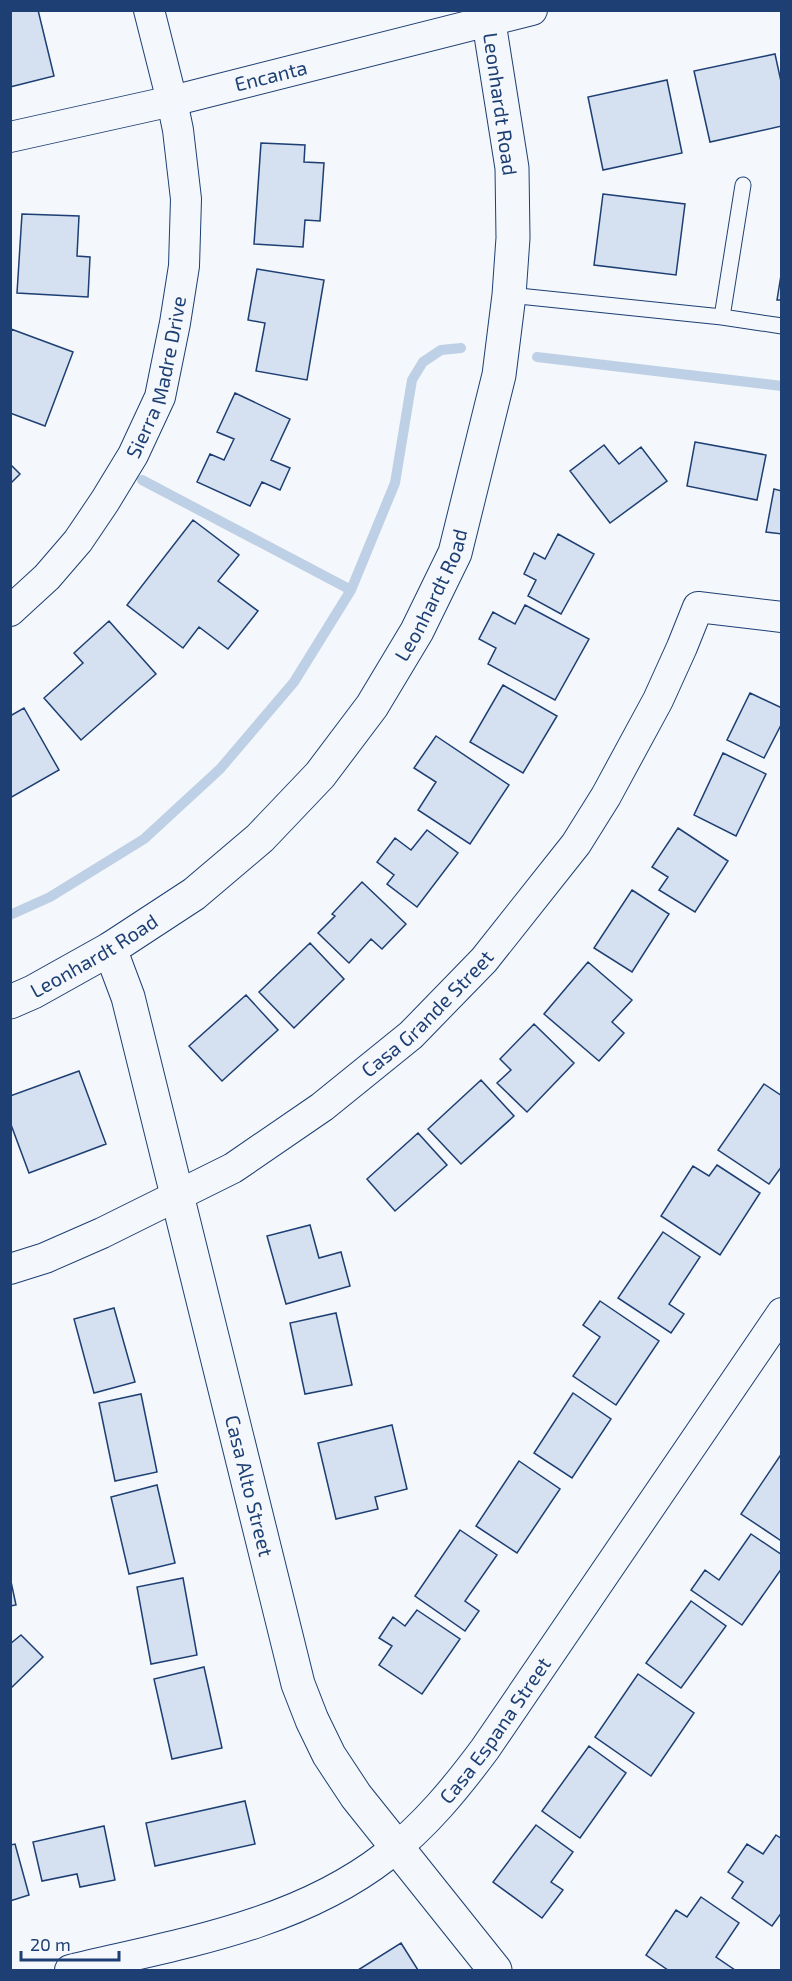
<svg xmlns="http://www.w3.org/2000/svg" width="792" height="1981" viewBox="0 0 792 1981" font-family="'Exo 2',sans-serif">
	<rect width="100%" height="100%" fill="#f4f7fb"/>
	<g fill="none" stroke-linecap="round" stroke-linejoin="round">
		<path stroke="#bed0e5" stroke-width="10" d="M537 357 782 386
			M142 480 351 590
			M10 915 50 897 144 839 220 769 294 682 351 590 395 483 412 380 423 362 441 350 461 348"/>
	</g>
	<path fill="#d5e0f0" stroke="#1d3f73" stroke-width="1.5" d="M10 10H38L54 76 10 87Z
		M775 54 782 86V126L710 142 694 71Z
		M667 80 682 153 603 170 588 97Z
		M261 143 305 145 304 162 324 163 320 221 305 220 303 247 254 244Z
		M603 194 685 204 676 275 594 265Z
		M22 214 79 216 77 256 90 257 88 297 17 293Z
		M257 269 324 280 307 380 256 371 265 323 248 320Z
		M782 269V300H777Z
		M11 329 73 352 45 426 10 413Z
		M235 393 290 419 271 460 290 468 280 490 262 482 250 506 197 482 210 454 224 460 234 439 217 432Z
		M695 442 766 455 757 500 687 486Z
		M604 445 619 464 641 447 667 481 610 523 570 471Z
		M10 464 20 474 10 484Z
		M774 489 782 491V534L766 532Z
		M193 520 239 555 218 581 258 611 228 649 199 627 183 648 127 605Z
		M558 534 594 554 561 614 528 596 536 580 524 574 534 553 545 559Z
		M525 605 589 639 555 700 488 664 496 648 479 639 493 612 515 624Z
		M109 621 156 674 81 740 44 698 83 663 74 653Z
		M503 685 557 716 523 773 470 742Z
		M750 693 782 708V723L764 758 727 740Z
		M24 708 59 770 10 798V716Z
		M436 736 509 785 470 844 418 810 436 782 414 768Z
		M723 753 766 774 736 836 694 815Z
		M678 828 728 861 695 912 659 890 668 877 652 867Z
		M427 830 458 853 417 907 387 884 394 875 377 862 395 838 411 850Z
		M362 882 406 924 382 949 371 939 349 963 318 933 335 916 332 914Z
		M632 890 669 914 632 972 594 948Z
		M310 943 344 979 294 1028 259 992Z
		M588 962 632 1000 612 1022 624 1033 599 1061 544 1014Z
		M246 995 278 1030 222 1081 189 1046Z
		M534 1024 574 1063 527 1112 497 1083 511 1070 500 1059Z
		M79 1071 106 1144 29 1173 10 1122V1096Z
		M481 1080 514 1116 461 1164 428 1129Z
		M764 1084 782 1096V1166L769 1184 718 1150Z
		M418 1133 447 1165 395 1211 367 1179Z
		M717 1165 760 1193 720 1255 661 1216 693 1166 709 1176Z
		M310 1225 319 1258 341 1252 350 1286 286 1304 267 1236Z
		M663 1232 700 1257 669 1304 684 1314 671 1333 618 1298Z
		M600 1301 659 1341 616 1405 573 1376 600 1337 583 1325Z
		M114 1308 135 1382 94 1393 74 1319Z
		M336 1313 352 1385 305 1394 290 1323Z
		M573 1393 611 1419 572 1478 534 1453Z
		M141 1394 157 1472 115 1481 99 1403Z
		M392 1425 407 1489 375 1497 378 1509 336 1519 318 1443Z
		M782 1453V1538L780 1540 741 1514Z
		M519 1461 560 1489 517 1553 476 1526Z
		M157 1485 175 1563 129 1574 111 1497Z
		M460 1530 497 1555 465 1601 479 1611 465 1631 415 1596Z
		M751 1534 782 1555V1568L742 1625 691 1590 705 1570 719 1580Z
		M10 1577 16 1605 10 1606Z
		M183 1578 197 1655 151 1664 137 1587Z
		M691 1601 726 1626 681 1688 646 1663Z
		M417 1610 460 1639 422 1694 379 1665 392 1646 379 1638 393 1617 405 1626Z
		M21 1635 43 1657 10 1689V1644Z
		M204 1667 222 1748 172 1759 154 1679Z
		M638 1674 694 1713 651 1776 595 1737Z
		M589 1746 626 1773 580 1838 542 1811Z
		M245 1801 255 1844 155 1866 146 1823Z
		M536 1825 573 1852 551 1882 563 1890 542 1918 493 1882Z
		M104 1826 115 1880 80 1887 77 1874 42 1881 33 1842Z
		M776 1835 782 1839V1912L772 1926 732 1898 743 1882 728 1872 747 1844 763 1854Z
		M15 1844 29 1895 10 1901V1845Z
		M701 1897 739 1923 716 1957 735 1970H668L646 1955 676 1910 687 1917Z
		M401 1943 418 1970H358Z"/>
	<g fill="none" stroke-linecap="round" stroke-linejoin="round">
		<defs>
			<path id="lane" d="M509 295 722 317 782 326
				M722 317 743 185"/>
			<g id="street">
				<path id="s1" d="M10 137 172 101 532 10"/>
				<path id="s2" d="M10 611 47 577 78 541 105 501 133 455 160 397 175 323 184 266 186 199 178 130 172 101 149 10"/>
				<path id="s3" d="M10 1269 45 1258 102 1233 233 1168 322 1107 411 1035 484 960 576 844 606 796 658 700 682 647 698 607 782 617"/>
				<path id="s4" d="M70 1970C178 1944 296 1926 386 1856 425 1826 456 1788 485 1749L782 1313"/>
			</g>
			<g id="secondary">
				<path id="s5" d="M110 949 128 997 298 1684 312 1720 329 1755 356 1796 495 1970"/>
				<path id="s6" d="M10 1002 33 992 110 949 194 894 260 838 320 775 372 706 417 631 455 553 499 375 509 295 513 238 512 168 487 10"/>
			</g>
		</defs>
		<use href="#lane" stroke="#1d3f73" stroke-width="17"/>
		<use href="#street" stroke="#1d3f73" stroke-width="32"/>
		<use href="#secondary" stroke="#1d3f73" stroke-width="35"/>
		<use href="#lane" stroke="#f4f7fb" stroke-width="15"/>
		<use href="#street" stroke="#f4f7fb" stroke-width="30"/>
		<use href="#secondary" stroke="#f4f7fb" stroke-width="33"/>
	</g>
	<g text-anchor="middle" stroke-width="4.5" stroke-linejoin="round" paint-order="stroke">
		<g font-size="20" fill="#1d3f73" stroke="#f4f7fb">
			<text dy="7" stroke="none"><textPath href="#s1" startOffset="268">Encanta</textPath></text>
			<text transform="translate(500 104) rotate(82)" y="7">Leonhardt Road</text>
			<text dy="7" stroke="none"><textPath href="#s2" startOffset="282">Sierra Madre Drive</textPath></text>
			<text dy="7" stroke="none"><textPath href="#s6" startOffset="600">Leonhardt Road</textPath></text>
			<text dy="7" stroke="none"><textPath href="#s6" startOffset="96">Leonhardt Road</textPath></text>
			<text dy="7" stroke="none"><textPath href="#s3" startOffset="494">Casa Grande Street</textPath></text>
			<text dy="7" stroke="none"><textPath href="#s5" startOffset="555">Casa Alto Street</textPath></text>
			<text dy="7" stroke="none"><textPath href="#s4" startOffset="506">Casa Espana Street</textPath></text>
		</g>
	</g>
	<rect width="792" height="1981" fill="none" stroke="#1d3f73" stroke-width="24"/>
	<path d="M21 1951v9h98v-9" fill="none" stroke="#1d3f73" stroke-width="3"/>
	<text x="30" y="1951" font-size="18" fill="#1d3f73" stroke="#f4f7fb" stroke-width="4.5" paint-order="stroke">20 m</text>
</svg>
